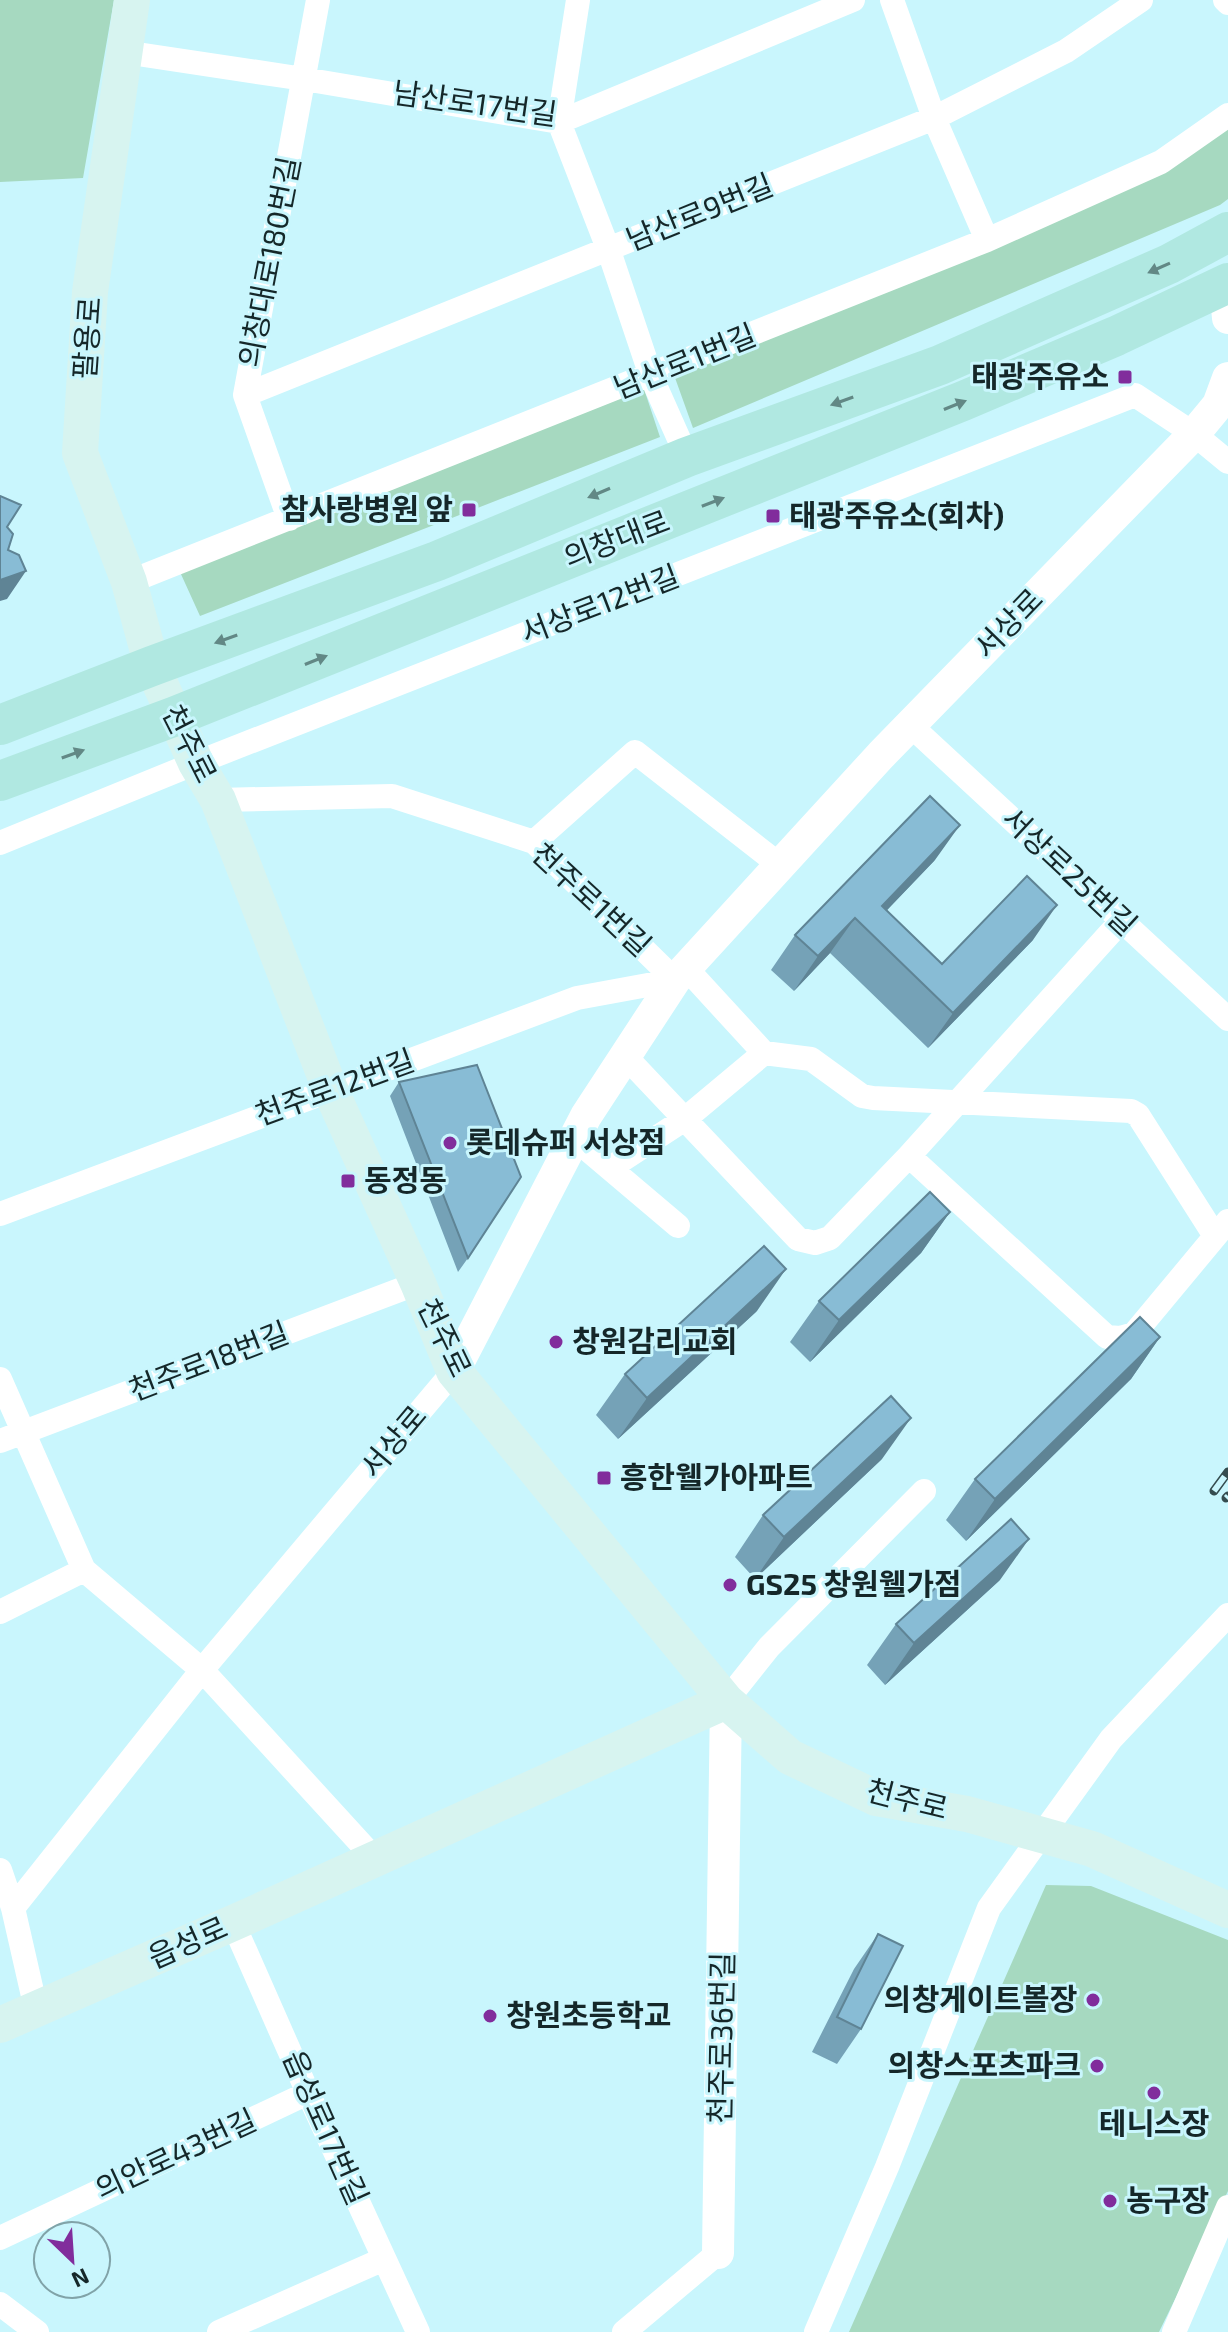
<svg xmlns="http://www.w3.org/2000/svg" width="1228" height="2332" viewBox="0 0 1228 2332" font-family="'Exo 2','Noto Sans KR',sans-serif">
	<rect width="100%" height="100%" fill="#c9f6fd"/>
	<path fill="#a6d9c0" d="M0 0H114L83 178 0 182Z
		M1228 126V199L1220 205 693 428 674 375Z
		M644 389 660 437 200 616 180 572Z
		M1046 1885 1091 1886 1228 1940V2191L1159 2332H849Z"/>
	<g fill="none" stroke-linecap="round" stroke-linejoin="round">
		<path stroke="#fff" stroke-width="24" d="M578 0 559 122 609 251 651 376 687 457
			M892 0 934 118 987 240
			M1225 0 1228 3
			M124 52 304 79 559 122 853 0
			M245 395 934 118 1066 51 1141 0
			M289 519 245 395 318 0
			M129 582 987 240 1161 162 1228 115
			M910 725 1228 1019
			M218 800 392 796 534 842 675 980
			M534 842 635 752 781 866
			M0 843 196 763 1135 395 1194 434 1228 462
			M686 968 764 1053 811 1059 862 1096 873 1098 1131 1111 1138 1115 1215 1236
			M625 1056 798 1239 815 1243 830 1238 909 1156 1122 920
			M574 1138 678 1226
			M909 1156 1107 1337 1120 1338 1134 1334 1228 1221
			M610 1168 685 1119 764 1053
			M0 1214 577 998 675 980
			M0 1379 84 1570 202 1670 374 1858
			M0 1441 418 1283
			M0 1612 84 1570
			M726 1701 769 1647 924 1491
			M0 1870 13 1908 36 2009
			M13 1908 202 1670 454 1371
			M233 1923 308 2093 418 2332
			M0 2238 308 2093
			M0 2304 37 2332
			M219 2332 384 2259
			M624 2332 718 2253
			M816 2332 887 2167 989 1908 1111 1739 1228 1615
			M1174 2332 1228 2207"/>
		<path stroke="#fff" stroke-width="32" d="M1225 285 1228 318
			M454 1371 586 1116 675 980 881 755 1194 434 1218 405 1228 378
			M718 2253 726 1701"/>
		<path stroke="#d7f4f0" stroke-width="36" d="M132 0 90 292 80 453 129 582 152 666 196 763 218 800 330 1089 418 1283 454 1371 726 1701 790 1757 876 1798 967 1814 1092 1849 1228 1910
			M0 2025 233 1923 726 1701"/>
		<path stroke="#b0e8e1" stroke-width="40" d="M0 725 152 666 437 561 687 457 940 365 1169 264 1228 232
			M0 781 173 717 963 401 1116 336 1228 283"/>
		<defs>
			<path id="rail" d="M1214 1491 1228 1472
				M1226 1498 1228 1496"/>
		</defs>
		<use href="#rail" stroke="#354c4f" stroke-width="9"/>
		<use href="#rail" stroke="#c9f6fd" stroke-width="6" stroke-dasharray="18" stroke-linecap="butt"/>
	</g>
	<path fill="#75a2b7" d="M935 860 886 911 942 964 1033 940 928 1048 830 953 794 991 771 970 795 935Z
		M399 1082 468 1258 458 1272 390 1096Z
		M950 1212 921 1253 810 1362 790 1342 819 1301Z
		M757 1311 618 1439 596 1415 625 1374Z
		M1160 1337 1131 1379 966 1541 946 1520 975 1479Z
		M882 1459 755 1579 735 1557 763 1515Z
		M1000 1580 885 1685 867 1665 896 1624Z
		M878 1934 861 2029 837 2064 812 2052 854 1969Z"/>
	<path fill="#5f8495" d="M26 571 7 599 0 601V580Z
		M960 825 935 860 868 930 882 906Z
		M1057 905 1033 940 928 1048 953 1013Z
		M855 918 830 953 794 991 818 956Z
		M950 1212 921 1253 810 1362 839 1320Z
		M786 1269 757 1311 618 1439 647 1398Z
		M1160 1337 1131 1379 966 1541 995 1499Z
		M911 1418 882 1459 755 1579 784 1537Z
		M1029 1539 1000 1580 885 1685 914 1643Z"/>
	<path fill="#88bcd5" stroke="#5f8495" stroke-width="2" d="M0 496 21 505 7 527 13 534 8 550 19 555 26 571 0 580Z
		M930 796 960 825 882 906 942 964 1027 876 1057 905 953 1013 855 918 818 956 795 935Z
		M477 1065 521 1177 468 1258 399 1082Z
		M930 1192 950 1212 839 1320 819 1301Z
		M764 1246 786 1269 647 1398 625 1374Z
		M1140 1317 1160 1337 995 1499 975 1479Z
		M891 1396 911 1418 784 1537 763 1515Z
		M1011 1519 1029 1539 914 1643 896 1624Z
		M878 1934 903 1946 861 2029 837 2017Z"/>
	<defs><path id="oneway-solid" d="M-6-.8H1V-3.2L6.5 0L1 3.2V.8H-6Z" transform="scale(2)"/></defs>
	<g fill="#628885">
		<use href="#oneway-solid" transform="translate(1159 268) rotate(156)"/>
		<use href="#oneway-solid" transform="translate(842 401) rotate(160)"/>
		<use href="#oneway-solid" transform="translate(955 405) rotate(-22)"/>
		<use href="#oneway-solid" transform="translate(599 493) rotate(157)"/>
		<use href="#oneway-solid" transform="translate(713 502) rotate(-21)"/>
		<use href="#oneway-solid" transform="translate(226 639) rotate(160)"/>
		<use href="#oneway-solid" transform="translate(316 660) rotate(-22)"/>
		<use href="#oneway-solid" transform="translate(73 754) rotate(-20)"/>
	</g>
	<g fill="#812d9c" stroke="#c9f6fd" stroke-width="3">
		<rect x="1117" y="369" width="16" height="16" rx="4"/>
		<rect x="461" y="502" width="16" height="16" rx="4"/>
		<rect x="765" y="508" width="16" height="16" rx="4"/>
		<circle cx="450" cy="1143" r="8"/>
		<rect x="340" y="1173" width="16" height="16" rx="4"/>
		<circle cx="556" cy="1342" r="8"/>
		<rect x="596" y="1470" width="16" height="16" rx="4"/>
		<circle cx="730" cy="1585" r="8"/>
		<circle cx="1093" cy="2000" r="8"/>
		<circle cx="490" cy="2016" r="8"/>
		<circle cx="1097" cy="2066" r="8"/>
		<circle cx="1154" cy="2093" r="8"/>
		<circle cx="1110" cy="2201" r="8"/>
	</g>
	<g text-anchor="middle" stroke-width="6" stroke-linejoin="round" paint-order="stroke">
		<g font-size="30" fill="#152729" stroke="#c9f6fd">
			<text transform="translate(475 104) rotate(8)" y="10">남산로17번길</text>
			<text transform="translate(700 213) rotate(-22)" y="10">남산로9번길</text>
			<text transform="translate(270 262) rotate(-79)" y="10">의창대로180번길</text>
			<text transform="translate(88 338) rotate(-86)" y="10">팔용로</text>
			<text transform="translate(685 362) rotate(-22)" y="10">남산로1번길</text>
			<text transform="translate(617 540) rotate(-21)" y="10">의창대로</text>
			<text transform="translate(600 605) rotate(-21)" y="10">서상로12번길</text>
			<text transform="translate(1009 624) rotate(-46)" y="10">서상로</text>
			<text transform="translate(189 744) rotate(63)" y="10">천주로</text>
			<text transform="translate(1069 872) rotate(43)" y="10">서상로25번길</text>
			<text transform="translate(591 900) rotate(43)" y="10">천주로1번길</text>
			<text transform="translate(335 1088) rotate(-20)" y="10">천주로12번길</text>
			<text transform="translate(444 1338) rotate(64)" y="10">천주로</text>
			<text transform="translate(209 1362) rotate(-21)" y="10">천주로18번길</text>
			<text transform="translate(394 1442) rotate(-50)" y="10">서상로</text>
			<text transform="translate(907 1800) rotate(14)" y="10">천주로</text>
			<text transform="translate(188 1943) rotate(-24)" y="10">읍성로</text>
			<text transform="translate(722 2038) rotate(-89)" y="10">천주로36번길</text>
			<text transform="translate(325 2128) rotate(66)" y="10">읍성로17번길</text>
			<text transform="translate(176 2155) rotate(-25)" y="10">의안로43번길</text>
		</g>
		<g font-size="30" font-weight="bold" fill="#152729" stroke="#c9f6fd" text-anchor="start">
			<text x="1109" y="387" text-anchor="end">태광주유소</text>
			<text x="453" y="520" text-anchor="end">참사랑병원 앞</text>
			<text x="789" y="526">태광주유소(회차)</text>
			<text x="466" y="1153">롯데슈퍼 서상점</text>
			<text x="364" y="1191">동정동</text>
			<text x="572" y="1352">창원감리교회</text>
			<text x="620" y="1488">흥한웰가아파트</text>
			<text x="746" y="1595">GS25 창원웰가점</text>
			<text x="1077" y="2010" text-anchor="end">의창게이트볼장</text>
			<text x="506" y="2026">창원초등학교</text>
			<text x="1081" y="2076" text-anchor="end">의창스포츠파크</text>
			<text x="1154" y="2134" text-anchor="middle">테니스장</text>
			<text x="1126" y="2211">농구장</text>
		</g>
	</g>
	<g transform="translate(72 2260) rotate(155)"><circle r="38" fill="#c9f6fd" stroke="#81a3a8" stroke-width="2"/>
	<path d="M0-6L14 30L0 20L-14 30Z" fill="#812d9c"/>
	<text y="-12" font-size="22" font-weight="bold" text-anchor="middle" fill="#152729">N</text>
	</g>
</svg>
